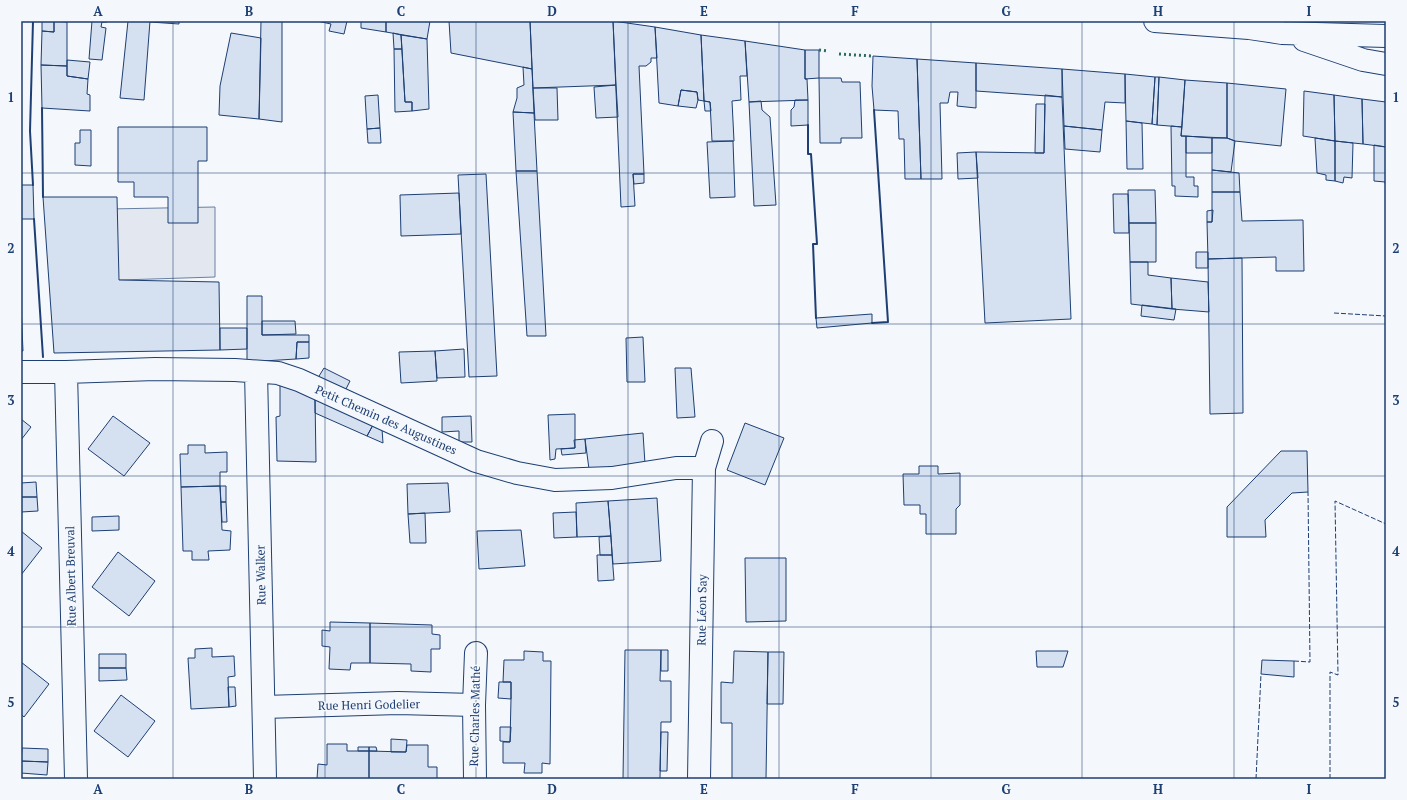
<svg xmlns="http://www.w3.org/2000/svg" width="1407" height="800" viewBox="0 0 1407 800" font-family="'PT Serif',serif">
	<rect width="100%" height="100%" fill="#f4f7fb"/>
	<path fill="#e3e8f0" stroke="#687fa3" d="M215 207V277L58 282 55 210Z"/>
	<path fill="#d5e0f0" stroke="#1d3f73" d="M42 21H54V32L42 31Z
		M54 21 67 22V66L41 65 42 31 54 32Z
		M92 21H107V22H102L101 27 106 28 102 60 89 59Z
		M128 21H150L144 100 120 98Z
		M150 21H179V24L150 22Z
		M261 21H282V122L259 119Z
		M317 21H347L344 34 329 31 331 24Z
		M361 21H386V32L361 28Z
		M386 21H430L427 39 386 32Z
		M449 21H530L532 69 451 53Z
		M530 21H613L616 85 533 88Z
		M613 21 655 27 657 58H651V62L646 66H639L644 174H633L635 206 621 207Z
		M655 27 701 35 704 101 698 100 697 92 681 90 678 106 659 103Z
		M231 33 261 38 259 119 219 115 220 86Z
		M393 33 401 35 402 49H394Z
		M401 35 427 39 429 109 412 111V102H405Z
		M701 35 745 41 747 76H740L741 100 732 101 734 141H712L710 102 704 101Z
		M745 41 805 50V79H807L808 100 749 102Z
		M394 49H402L405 102H412V111L395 112Z
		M805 50H819V78L805 79Z
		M873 56 917 59 921 179H905L904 139H899L898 111 874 110 872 86Z
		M917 59 976 63V108L957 106 958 92H950L948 103H940L942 179H921Z
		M67 60 90 62 88 79 67 76Z
		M976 63 1062 69V97L976 91Z
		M41 65 67 66V76L88 79 87 94 90 95V111L42 108Z
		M523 67 532 69 534 113 513 112 517 98V88L524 85Z
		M1062 69 1125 74V103L1105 102 1102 130 1064 126Z
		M1125 74 1155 77 1152 124 1126 121Z
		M1155 77H1159L1157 125 1152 124Z
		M1159 77 1185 80 1182 127 1157 125Z
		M819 78H841L842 82H860L862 138H841V143H820Z
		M1185 80 1227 83V138L1181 136Z
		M1227 83 1286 89 1281 146 1235 141 1227 138Z
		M616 85 618 117 596 118 594 87Z
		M533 88H557L558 120H535Z
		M681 90 697 92 698 100 696 108 678 106Z
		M1304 91 1334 95 1335 141 1303 136Z
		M378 95 380 128 367 129 365 96Z
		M1045 95 1062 97 1071 319 985 323 976 152 1044 153Z
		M1334 95 1362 99 1363 144 1335 141Z
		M1362 99 1386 102V147L1363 144Z
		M795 100H808V125L791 126V110L794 107Z
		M704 101 710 102 711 111H705Z
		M761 101 762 110 770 117 776 205 754 206 749 102Z
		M1036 104H1045L1044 153H1035Z
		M513 112 534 113 537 171H516Z
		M1126 121 1142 123 1143 169H1127Z
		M1064 126 1102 130 1100 152 1065 149Z
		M1171 126 1182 127 1181 136H1186V177H1194V186H1198V197L1175 196V186H1172Z
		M118 127H207V161H198V223H168V197H134V182H118Z
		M380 128 381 143H368L367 129Z
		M80 130H91V166L75 165V143H80Z
		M1186 136 1212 138V153H1186Z
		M1212 138H1227L1235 141 1231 172 1212 170Z
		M1315 138 1335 141V181L1326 180V175L1317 173Z
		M733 141 735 197 710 198 707 142Z
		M1335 141 1353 143 1352 178 1344 177 1343 183 1335 181Z
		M1374 145 1386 147V188L1385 182 1374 181Z
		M976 152 978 178 958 179 957 153Z
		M1212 170 1239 173 1240 192H1212Z
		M516 171H537L546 336H527Z
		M486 174 497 376 469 377 458 175Z
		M633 174H644V183L634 184Z
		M21 185H33L34 219H21Z
		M1128 190H1155L1156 223H1129Z
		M1212 192H1240L1242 221 1303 220 1304 271H1276V257L1208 259 1207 222H1212Z
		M459 193 461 234 401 236 400 195Z
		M1113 194H1128L1129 233H1114Z
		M43 197H117L119 280 219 282 220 350 54 353Z
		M1213 210 1212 222H1207V211Z
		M1129 223H1156V262H1130Z
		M1196 252H1208V268H1196Z
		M1242 258 1243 413 1210 414 1208 259Z
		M1130 262H1148V275L1171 278 1172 309 1131 304Z
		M1171 278 1208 282 1209 312 1172 309Z
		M247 296H262V335H309V342H297L296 359 247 362Z
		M1142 305 1176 309 1174 320 1141 316Z
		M21 306 23 351H21Z
		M872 314V323L817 328 816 318Z
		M262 321H295L296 334 262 335Z
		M220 328H247V349L220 350Z
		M643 337 645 382H627L626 338Z
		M297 342H309V358L296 359Z
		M464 349 465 377 437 378 435 351Z
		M435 351 437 381 401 383 399 352Z
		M324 368 350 381 344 393 316 381Z
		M675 368H691L695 417 677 418Z
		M280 385 287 386 315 398 316 462 277 461 276 417 280 416Z
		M315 398 373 425 367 436 315 413Z
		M575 414V448L556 449 555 459 550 460 548 415Z
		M113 416 150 443 124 476 88 449Z
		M471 416 472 442H459V431L442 432V417Z
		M21 419 31 427 21 440Z
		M745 423 784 438 765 485 727 470Z
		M373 425 382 429 383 443 367 436Z
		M643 433 645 464 589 469 585 439Z
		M585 439 586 453 562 455 561 449 575 448 574 440Z
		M188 445H205V453L227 452V472H220V486L181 487 180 454H188Z
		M1281 451H1307L1308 492 1292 493 1265 520 1266 537H1227V507Z
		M919 466H938V474L960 473V505L956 509V534H926V514H920V505H904L903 474H919Z
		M36 482 37 497H21V483Z
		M448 483 450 512 408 514 407 484Z
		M220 486 222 530 231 531 230 550 208 551 209 560H192V551H183L181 487Z
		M220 486H226V502H221Z
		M21 497H37L38 511 21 512Z
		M657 498 661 561 613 564 608 501Z
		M608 501 611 536 577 537 576 503Z
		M221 502H226L227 522H222Z
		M576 512 577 537 554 538 553 513Z
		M425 513 426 543H410L408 514Z
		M119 516V530L92 531V517Z
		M521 530 525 566 479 569 477 531Z
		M21 531 42 548 21 575Z
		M611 536 612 555H600L599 537Z
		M118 552 155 581 129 616 92 587Z
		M597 555H612L614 580 598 581Z
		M745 558H786V621L746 622Z
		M330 622 370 623V663H351L350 670 329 669 330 647 322 646V630L330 631Z
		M370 623 432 625V634L440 635V649H431V672L411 671V664L370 663Z
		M212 648V657L234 656 235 676 228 677 229 707 191 709 188 658H195V649Z
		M625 650H661L660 681H671V722H661L660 779H623Z
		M661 650H668V671H661Z
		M524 651 543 652V661H551L550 764 542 763V773H524L525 763H503V742H510L511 699V682H503L504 660H524Z
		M734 651 768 652 766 779H732V723H721V682L733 683Z
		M1036 651H1068L1063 667H1037Z
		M768 652H784L783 704H767Z
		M99 654H126V668H99Z
		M1262 660 1294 661V677L1261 674Z
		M21 662 49 684 24 717 21 714Z
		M99 668H126L127 680 99 681Z
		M499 682H511V699L498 698Z
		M228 687H235L236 706 229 707Z
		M121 695 155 721 128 757 94 731Z
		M500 727H511L510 742 500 741Z
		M661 732H668L667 771H660Z
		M391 739 407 740 406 752H391Z
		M327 744H347V751H369V779H317L318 764 327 765Z
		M407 745H428V767H437V779H369V751L406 752Z
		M358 747H369V751H358Z
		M369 747H376L377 751H369Z
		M22 748 48 749V762L21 761Z
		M21 761 48 762 47 775 21 773Z"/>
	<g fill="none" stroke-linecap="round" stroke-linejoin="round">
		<defs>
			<path id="minor" d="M21 372H66L155 369 235 370 278 373 299 380 476 461 517 473 555 480 612 478 676 468H704
				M66 372 76 779
				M256 372 265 779
				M264 707 398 703 474 705
				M475 779 474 705 476 653
				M699 779 704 468 712 441"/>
			<path id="major" d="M1155 21 1249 28 1282 33 1386 36
				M1304 40 1363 60 1386 64"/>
		</defs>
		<use href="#minor" stroke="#1d3f73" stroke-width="24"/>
		<use href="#major" stroke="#1d3f73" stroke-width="24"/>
		<use href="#minor" stroke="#f4f7fb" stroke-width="22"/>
		<use href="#major" stroke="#f4f7fb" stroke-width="22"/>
		<path stroke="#2c6c60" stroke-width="3" stroke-dasharray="2 3" stroke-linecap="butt" d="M819 50 828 51
			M839 54 873 56"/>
		<path stroke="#1d3f73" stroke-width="1" stroke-dasharray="5 2" stroke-linecap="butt" d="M1334 313 1386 316
			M1294 661 1310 662 1308 492
			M1256 779 1261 674
			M1330 779V672L1338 675 1335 501 1386 524"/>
		<path stroke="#1d3f73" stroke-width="2" d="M33 21 30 131 33 185
			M42 108 43 197
			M808 125V154H811L817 244H813L816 318
			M34 219 43 357
			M872 323 888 322 874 110"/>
	</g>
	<path fill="none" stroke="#1d3f73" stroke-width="1" stroke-opacity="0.55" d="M173 21V779M325 21V779M476 21V779M628 21V779M779 21V779M931 21V779M1082 21V779M1234 21V779M21 173H1386M21 324H1386M21 476H1386M21 627H1386"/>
	<g text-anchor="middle" stroke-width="3" stroke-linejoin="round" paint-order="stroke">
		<g font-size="12" fill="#1d3f73" stroke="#f4f7fb">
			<text transform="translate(386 420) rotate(24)" y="4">Petit Chemin des Augustines</text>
			<text transform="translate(261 575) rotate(-91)" y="4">Rue Walker</text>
			<text transform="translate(71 576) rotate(-91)" y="4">Rue Albert Breuval</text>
			<text transform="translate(702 610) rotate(-89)" y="4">Rue Léon Say</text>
			<text transform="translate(369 705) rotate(-1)" y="4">Rue Henri Godelier</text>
			<text transform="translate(475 716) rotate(-89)" y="4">Rue Charles Mathé</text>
		</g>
	</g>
	<rect width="1407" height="800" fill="none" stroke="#f4f7fb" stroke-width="44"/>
	<rect x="22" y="22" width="1363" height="756" fill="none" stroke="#1d3f73" stroke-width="1.5"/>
	<g font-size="13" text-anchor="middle" font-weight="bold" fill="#1d3f73">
		<text x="98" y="16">A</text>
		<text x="249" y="16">B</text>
		<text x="401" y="16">C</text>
		<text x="552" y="16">D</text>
		<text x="704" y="16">E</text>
		<text x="855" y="16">F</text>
		<text x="1006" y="16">G</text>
		<text x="1158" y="16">H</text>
		<text x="1309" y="16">I</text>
		<text x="11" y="102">1</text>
		<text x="1396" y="102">1</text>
		<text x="11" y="253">2</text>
		<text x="1396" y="253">2</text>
		<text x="11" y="405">3</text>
		<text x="1396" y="405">3</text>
		<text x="11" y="556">4</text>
		<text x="1396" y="556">4</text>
		<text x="11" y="707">5</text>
		<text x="1396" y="707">5</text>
		<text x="98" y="794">A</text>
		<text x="249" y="794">B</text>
		<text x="401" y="794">C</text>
		<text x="552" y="794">D</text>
		<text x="704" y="794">E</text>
		<text x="855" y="794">F</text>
		<text x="1006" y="794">G</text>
		<text x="1158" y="794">H</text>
		<text x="1309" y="794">I</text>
	</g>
</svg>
